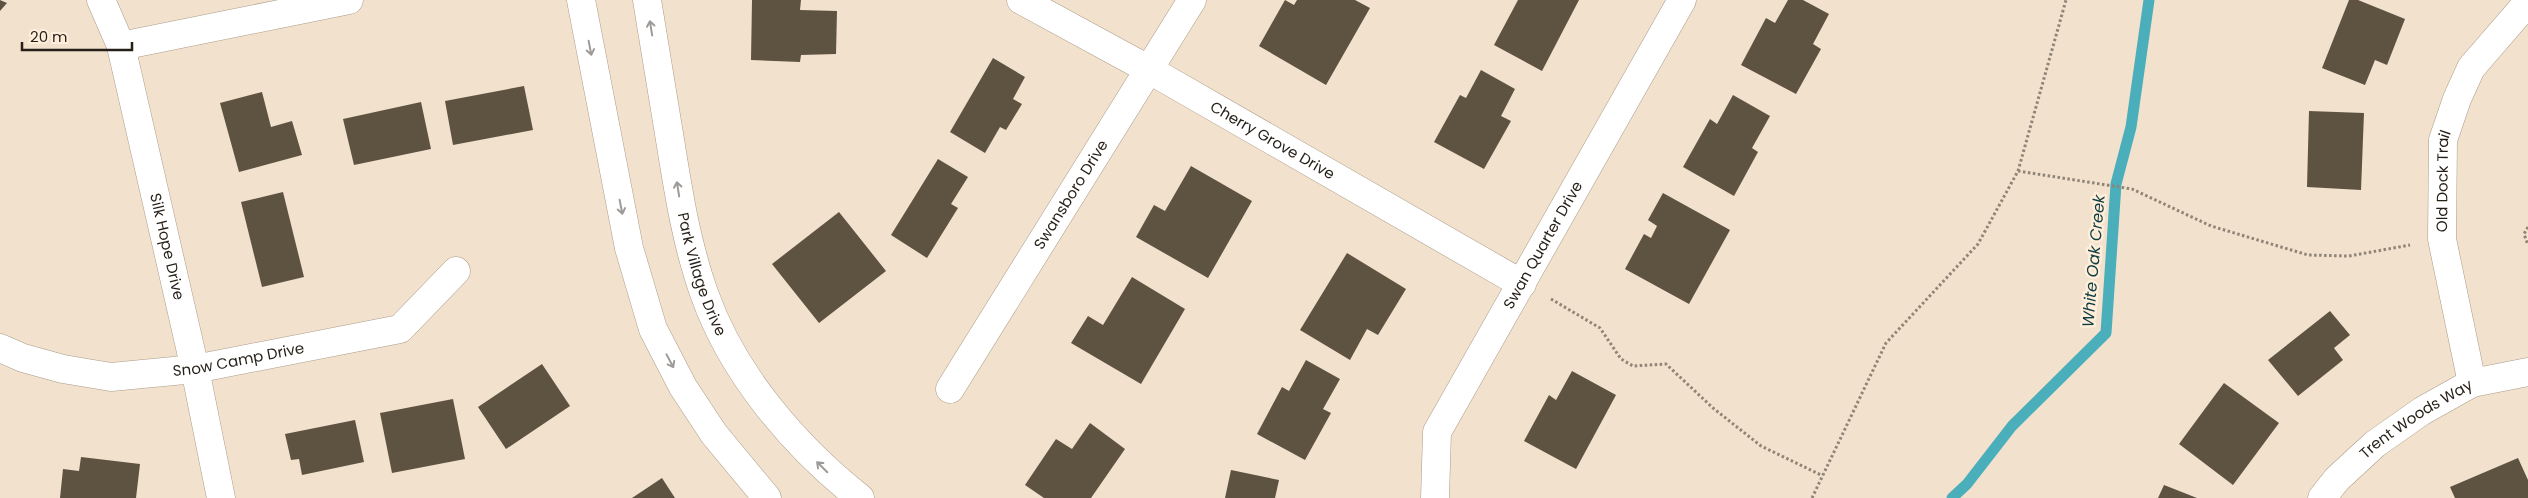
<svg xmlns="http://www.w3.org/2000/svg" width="2528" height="498" viewBox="0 0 2528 498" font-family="Poppins,sans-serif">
	<rect width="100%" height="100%" fill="#f1e1cd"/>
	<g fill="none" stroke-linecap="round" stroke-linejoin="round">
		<path stroke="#4aaebb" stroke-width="11" d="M1952 498 1967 484 2012 426 2106 333 2116 184 2131 127 2149 0"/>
	</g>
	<path fill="#5e5341" d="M0 0 7 3 0 11Z
		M752 0H801L800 10 837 11 836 54 801 55 800 62 751 60Z
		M1285 0 1294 5 1297 0H1355L1370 8 1326 85 1259 46Z
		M1518 0H1579L1542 71 1494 45Z
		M1788 0H1803L1829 14 1813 44 1821 49 1796 94 1741 65 1766 18 1775 23Z
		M2349 0H2358L2405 19 2387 65 2375 60 2365 85 2322 68Z
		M993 58 1025 77 1013 99 1022 104 1006 130 1000 127 985 153 950 132Z
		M1481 70 1515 89 1501 116 1511 121 1484 169 1434 142 1460 95 1466 98Z
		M524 86 533 130 453 145 445 101Z
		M262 92 271 127 292 121 302 155 239 172 220 103Z
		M1733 95 1770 116 1752 148 1758 152 1734 196 1683 167 1710 119 1717 124Z
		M421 102 431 149 354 165 343 119Z
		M2309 111 2364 113 2361 190 2307 187Z
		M938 159 968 177 951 204 958 208 927 258 891 235Z
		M1191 166 1252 201 1208 278 1136 237 1154 205 1165 211Z
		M283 192 304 277 262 287 241 202Z
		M1663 193 1730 230 1689 304 1625 269 1644 234 1651 238 1657 226 1648 220Z
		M839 212 886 271 819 323 772 264Z
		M1347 253 1406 289 1378 335 1367 329 1350 360 1300 330Z
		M1132 277 1185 309 1141 384 1071 343 1088 316 1103 325Z
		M2330 311 2350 335 2334 348 2343 360 2298 396 2268 360Z
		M1306 360 1340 379 1323 409 1331 413 1305 460 1257 434 1282 387 1289 391Z
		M542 364 570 406 506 449 478 407Z
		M1572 371 1616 395 1576 469 1524 441 1549 395 1556 400Z
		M2224 383 2279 423 2233 485 2179 444Z
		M453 399 465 459 392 473 380 413Z
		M355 420 364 462 302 475 299 459 291 460 285 434Z
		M1090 423 1125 449 1091 498H1044L1025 485 1056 439 1072 449Z
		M81 457 140 464 136 498H60L63 469 79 471Z
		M2518 458 2528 480V498H2455L2450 487Z
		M1231 470 1279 480 1275 498H1225Z
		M662 478 675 498H632Z
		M2164 485 2197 498H2158Z"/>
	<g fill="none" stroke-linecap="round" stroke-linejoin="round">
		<defs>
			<g id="minor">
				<path id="s1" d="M101 0 121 46 195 369 221 498"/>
				<path d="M581 0 629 248 653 329 683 387 714 434 767 498"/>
				<path id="s2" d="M647 0C655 49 663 97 671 146 679 196 687 245 704 293 732 373 794 446 860 498"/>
				<path id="s3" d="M1021 0 1148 69 1522 284"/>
				<path d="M121 46 349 0"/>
				<path id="s4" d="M0 348 23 358 63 369 111 377 195 369 400 329 456 271"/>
				<path id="s5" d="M2472 383 2442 239 2443 140 2457 99 2471 68 2528 2"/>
				<path id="s6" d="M950 389 1192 0"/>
				<path id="s7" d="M1435 498 1437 432 1682 0"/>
				<path id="s8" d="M2322 498 2337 479 2375 444 2422 411 2472 383 2528 372"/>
			</g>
		</defs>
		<use href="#minor" stroke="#ab9c89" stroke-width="29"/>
		<path stroke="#8f8476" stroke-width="3" stroke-dasharray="2.5 2.5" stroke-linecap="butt" d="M2018 171 2132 189 2211 226 2308 255 2349 256 2410 245
			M2528 227 2524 234 2528 245
			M1551 299 1600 328 1621 359 1633 366 1666 364 1713 408 1761 446 1821 475
			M1812 498 1886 343 1978 244 2018 171 2066 0"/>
		<use href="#minor" stroke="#fff" stroke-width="28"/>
	</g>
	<defs><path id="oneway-shaft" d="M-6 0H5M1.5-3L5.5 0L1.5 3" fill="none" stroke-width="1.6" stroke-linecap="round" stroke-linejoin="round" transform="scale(1.25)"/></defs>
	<g stroke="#9d9a97">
		<use href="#oneway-shaft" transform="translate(651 28) rotate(-99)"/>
		<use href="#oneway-shaft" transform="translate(590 48) rotate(79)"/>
		<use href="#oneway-shaft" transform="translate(678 189) rotate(-99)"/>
		<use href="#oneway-shaft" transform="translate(621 207) rotate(79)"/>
		<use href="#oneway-shaft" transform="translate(670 361) rotate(62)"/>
		<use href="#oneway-shaft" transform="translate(822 467) rotate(-135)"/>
	</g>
	<g text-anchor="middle" stroke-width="5" stroke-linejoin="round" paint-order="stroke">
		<g font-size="15" fill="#251f18" stroke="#ffeeda">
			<text dy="5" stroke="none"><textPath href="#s3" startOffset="288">Cherry Grove Drive</textPath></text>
			<text dy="5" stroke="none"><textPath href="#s5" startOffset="205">Old Dock Trail</textPath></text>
			<text dy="5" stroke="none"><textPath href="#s6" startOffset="229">Swansboro Drive</textPath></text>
			<text dy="5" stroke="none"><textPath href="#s7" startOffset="281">Swan Quarter Drive</textPath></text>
			<text dy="5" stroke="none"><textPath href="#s1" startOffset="256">Silk Hope Drive</textPath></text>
			<text dy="5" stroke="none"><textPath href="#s2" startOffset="280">Park Village Drive</textPath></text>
			<text dy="5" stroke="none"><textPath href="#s4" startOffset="244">Snow Camp Drive</textPath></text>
			<text dy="5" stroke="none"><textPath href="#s8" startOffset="124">Trent Woods Way</textPath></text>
		</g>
		<g font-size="16" font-style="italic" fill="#0e3d42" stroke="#ffeeda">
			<text transform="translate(2093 261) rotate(-85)" y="6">White Oak Creek</text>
		</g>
	</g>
	<path d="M22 42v8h110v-8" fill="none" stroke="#251f18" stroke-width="2.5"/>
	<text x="30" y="42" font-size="15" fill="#251f18" stroke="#ffeeda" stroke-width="4" paint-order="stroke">20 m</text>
</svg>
